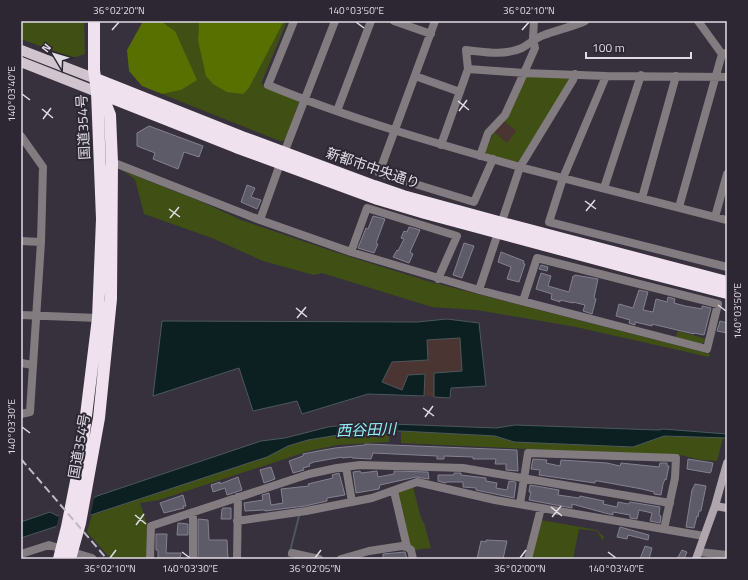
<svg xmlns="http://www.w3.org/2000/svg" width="748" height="580" viewBox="0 0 748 580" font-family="'Titillium Web','Noto Sans JP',sans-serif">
	<rect width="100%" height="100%" fill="#36313d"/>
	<path fill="#4a3533" d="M504 121 517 130 507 143 494 132Z
		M460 338 462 371 434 373V397L424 396 425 374 402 390 382 382 392 362 427 340Z"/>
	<path fill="#405015" d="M21 21H84L85 54 72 58 21 39Z
		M161 21H199L198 40 242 94 249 88 284 21H287L261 84 298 99 299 102 286 140 280 141 162 94 181 90 175 31Z
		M528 76 568 77 570 80 520 161 517 162 486 154 485 151 494 132 507 143 516 131 504 121 525 78Z
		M123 171 202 202 241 220 338 253 427 281 710 354 709 357 576 327 477 310 432 307 322 273 314 275 263 261 212 238 144 214 135 179Z
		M678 331 706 339 705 342 702 344 676 337Z
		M401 431 495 436 514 442 633 447 664 436 723 438 717 461 701 460 680 455 635 454 401 443Z
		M357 432H389V442L337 445 309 451 159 500 140 503 147 524 146 559H111L87 532 92 515 267 457 288 446 308 440Z
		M413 487 421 518 424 523 431 548 414 550 410 544 398 492Z
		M541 520 597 530 604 537 603 541 597 531 579 529 573 559H531Z"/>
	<path fill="#577000" d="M144 21H161L175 31 197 80 181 90 162 94 142 86 129 71 127 50 142 23Z
		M199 21H284L249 88 243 94 227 92 213 84 206 76 198 40Z"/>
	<path fill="#0d2021" stroke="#4c585c" d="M447 319 479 323 486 386 451 388 450 398 434 397V373L462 371 460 338 427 340 428 360 392 362 382 382 402 390 408 375 425 374 424 396 368 394 302 414 297 401 253 411 239 368 153 396 162 321 417 322Z
		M357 424H392L497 428 515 425 659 430 663 429 727 434V438L664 436 633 447 514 442 495 436 401 431 357 432 308 440 288 446 267 457 21 538V522L50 512 58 516 97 496 261 441 285 438 328 427Z"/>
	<path fill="#36313d" d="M95 494 90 517 56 528 60 512Z"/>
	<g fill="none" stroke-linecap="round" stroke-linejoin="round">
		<path stroke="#4c585c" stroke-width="2" d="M288 559 299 516"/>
	</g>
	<path fill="#5e5b69" stroke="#848190" d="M149 126 203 146 199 157 184 152 178 169 153 159 155 153 137 146V133Z
		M247 185 255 188 251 197 261 200 257 209 241 202Z
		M373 216 385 219 376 243 378 244 374 253 358 248 366 228 368 229Z
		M409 227 420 230 410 252 413 254 409 263 393 257 397 250 398 251 404 239 401 238 404 231 407 232Z
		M464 243 474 246 462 278 453 275Z
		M501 252 524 261 523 263 525 264 519 282 507 279 511 267 498 262Z
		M541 265 548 267 547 271 539 269Z
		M541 273 551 276 548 286 569 292 573 276H575V275L598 279 594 298 596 299 592 314 583 311 585 305 573 302V303L560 300V302L551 299 552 294 536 289Z
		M639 290 648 292 643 310 653 312 656 299 667 302 668 297 675 299 674 303 685 306 702 309V306L711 308 704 335 694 333V334L652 324V326L635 322V325L629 323 630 320 616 316 619 304 633 308Z
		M720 321 727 323V333L717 331Z
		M365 444 517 450 518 471 506 470V464H495L496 459H473V457L444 456V459H437V456L373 453 371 459 352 458V457L342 458V457L314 462 309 464 310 466 303 468 304 470 293 473 289 461 303 456V454L318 451 335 448 365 445Z
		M533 459 547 460 546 463 560 466 561 460 607 463 620 466 621 463 659 467 660 463H667V466H669L666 480 665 479 663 484 661 495 654 494V492L642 489 598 481H595V483L539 475 540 470 531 469Z
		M688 459 713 463 711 472 710 473 687 469Z
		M271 467 275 479 264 483 260 470Z
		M360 471 361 473 377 471 378 477 394 474V471L428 472 429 479 416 477 380 485 379 489 356 493 353 472Z
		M339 473 345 495 327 498V501L305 506 265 511 264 510 245 511 244 503 263 500 262 495 269 493 271 505 283 503 281 489 309 486 308 484 333 478 332 475Z
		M454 473H461V475L486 478V481L497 483 496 488 507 490 509 481 515 482 516 483 514 498 476 490V488L463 487V482H447L445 483 438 481V475H454Z
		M238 477 242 490 227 495 225 488 213 492 211 485 220 482V484Z
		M695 484 706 486 701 511H699L698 517 697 516 694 528 686 527 692 490Z
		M530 485 559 490 558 495 579 498 580 496 604 501 603 504 617 507 618 502 628 504 630 502 660 507 659 515 661 516 660 523 650 521 652 513 639 510 637 519 630 518V515L613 512V515L605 513 572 504V508L529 500 531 492H529Z
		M183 495 186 506H183L184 508 164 513 160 503Z
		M223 508H231V519H221L222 509Z
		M198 519 208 520 209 540H227L228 559H198Z
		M178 523 188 524V535H177Z
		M620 527 649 535 648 540 628 535 627 539 617 537Z
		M156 534H167L166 553H181L180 559H158V550H156Z
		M486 540 507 541 503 559H477L481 541 486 542Z
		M645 546 652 548 649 559H640Z
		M682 550 687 552 684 559H677Z
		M405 552 407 559H383V554Z"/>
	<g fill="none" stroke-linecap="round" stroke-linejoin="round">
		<path stroke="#827c81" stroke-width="8" d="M294 21 268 85C350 119 435 143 520 167L573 80 575 74
			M394 21 431 34
			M435 21 379 173 474 202 493 159
			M698 21 722 54
			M468 69 524 73 535 48 533 38 534 21
			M415 76 460 92
			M727 77 606 76 563 178 549 222 727 267
			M337 111 371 21
			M21 136 43 167 41 242 30 412 21 414
			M441 145 468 69 466 50C485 52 504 56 522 48 530 44 535 38 544 35 557 30 572 27 585 21
			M284 153 335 21
			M480 156 488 133 505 115 524 73 606 76
			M112 162 260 220 351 252 479 290 707 349 718 304 537 258 523 301
			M604 188 641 75
			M642 198 676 76
			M679 207 722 54 727 53
			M715 217 727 174
			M260 220 280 164
			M21 241 41 242
			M351 252 367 208 457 236 438 279
			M479 290 520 167 727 220
			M21 315 98 318
			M21 363 33 365
			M346 467 352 502
			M394 491 407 547 411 550 413 559
			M520 504 528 453 676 458 675 478 664 529
			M237 521 306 511 372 498 417 482 495 500 704 536
			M699 552 727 555
			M292 553 319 559
			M21 554 49 545 92 558 93 559
			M150 559 151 526 309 474 337 468 360 465 463 468 670 503
			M193 559V512
			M237 559 238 497
			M341 559 369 551 402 546 407 547
			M528 559 541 508"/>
		<path stroke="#aea5ad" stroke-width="8" d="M715 506 727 508
			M696 559 715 506 727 463"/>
		<path stroke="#d0c4ce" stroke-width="10" d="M21 50 96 79
			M21 62 97 92"/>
		<path stroke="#efe1ed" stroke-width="12" d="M96 79 242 137 374 186 403 196 502 223 727 282
			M97 92 236 147 378 199 425 213 641 271 727 293
			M59 559 67 527 81 456 98 318 102 219 97 92 94 70V21
			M70 559 80 523 99 418 111 299 112 162 110 115 100 90"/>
		<path stroke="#bebac2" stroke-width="2" stroke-dasharray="8 4" stroke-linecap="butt" d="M21 459 107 559"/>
	</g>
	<path fill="none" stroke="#e0dce4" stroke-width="1.5" d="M356 22 364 28M112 30 119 22M522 30 529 22M22 94 30 100M458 101 469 110M42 109 53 118M459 111 467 100M43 119 51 108M585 201 596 209M169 209 180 217M586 211 595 200M170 218 179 207M718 305 726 311M296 308 307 317M297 318 306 307M423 408 434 416M425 417 433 406M22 427 30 433M551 507 562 516M135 515 146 524M552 517 561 506M136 525 144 514M182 552 190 558M608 552 616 558M110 558 116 550M315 558 321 550M520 558 526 550"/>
	<g text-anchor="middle" stroke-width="4" stroke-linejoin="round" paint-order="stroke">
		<g font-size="14" fill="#e0dce4" stroke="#2c2733">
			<text transform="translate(83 127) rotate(-93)" y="5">国道354号</text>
			<text transform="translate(373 168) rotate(19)" y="5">新都市中央通り</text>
			<text transform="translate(79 446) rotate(-80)" y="5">国道354号</text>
		</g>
		<g font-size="15" font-style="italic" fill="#8ff1f8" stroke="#2c2733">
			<text transform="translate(366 430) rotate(-2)" y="5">西谷田川</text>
		</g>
	</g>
	<rect width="748" height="580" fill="none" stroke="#2c2733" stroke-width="44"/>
	<g transform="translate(54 54) rotate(308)" stroke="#2c2733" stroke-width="3" paint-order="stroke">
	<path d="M0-3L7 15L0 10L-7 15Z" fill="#e0dce4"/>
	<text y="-6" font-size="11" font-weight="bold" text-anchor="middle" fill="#e0dce4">N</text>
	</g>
	<path d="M586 52v6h105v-6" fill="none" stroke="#e0dce4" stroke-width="2"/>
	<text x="592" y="52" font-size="12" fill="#e0dce4" stroke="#2c2733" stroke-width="3" paint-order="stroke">100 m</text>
	<rect x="22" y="22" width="704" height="536" fill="none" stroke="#e0dce4" stroke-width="1.5"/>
	<g font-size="10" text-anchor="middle" fill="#e0dce4">
		<text x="119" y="14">36°02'20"N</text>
		<text x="356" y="14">140°03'50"E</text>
		<text x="529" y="14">36°02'10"N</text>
		<text transform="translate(11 94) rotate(-90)" y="4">140°03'40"E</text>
		<text transform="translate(737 311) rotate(-90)" y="4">140°03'50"E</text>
		<text transform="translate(11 427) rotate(-90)" y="4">140°03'30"E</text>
		<text x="110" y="572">36°02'10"N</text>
		<text x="190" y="572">140°03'30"E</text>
		<text x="315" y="572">36°02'05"N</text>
		<text x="520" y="572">36°02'00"N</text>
		<text x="616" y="572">140°03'40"E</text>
	</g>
</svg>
